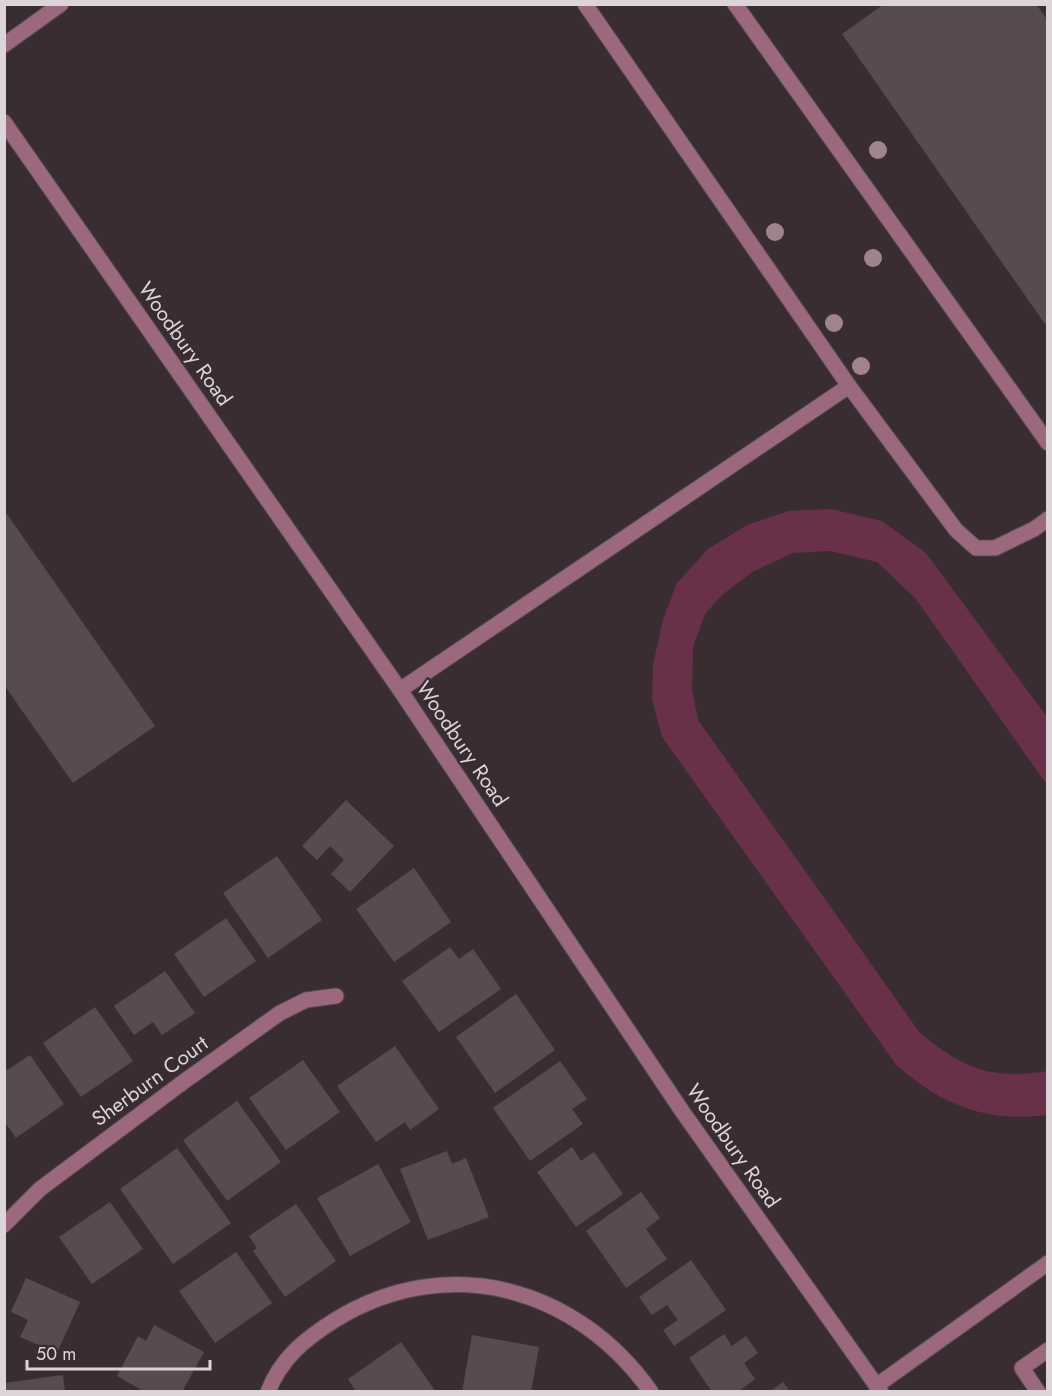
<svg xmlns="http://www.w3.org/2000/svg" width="1052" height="1396" viewBox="0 0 1052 1396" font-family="Jost,sans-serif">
	<rect width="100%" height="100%" fill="#392d32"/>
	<path fill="#69304a" d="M831 509 882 521 926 553 1047 717V785L916 599 877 562 830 551 793 553 752 572 722 595 705 614 693 647 692 689 698 720 920 1033C965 1069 990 1080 1047 1071V1115C1007 1120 975 1115 939 1096 924 1088 910 1076 897 1066L662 737 652 699 653 665 663 619 677 583 708 549 747 525 788 511Z"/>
	<path fill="#584b50" d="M884 4H1036L1048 21V322L1045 324 842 34Z
		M4 510 155 726 73 783 4 685Z
		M346 800 394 846 350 892 331 874 344 860 330 846 317 860 302 846Z
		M277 856 322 920 268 958 223 893Z
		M414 868 451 922 394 962 356 909Z
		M226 918 256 961 204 997 174 954Z
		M450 947 459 959 473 949 501 989 439 1032 402 981Z
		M165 971 195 1013 162 1035 153 1022 134 1035 114 1006Z
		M516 994 555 1050 495 1093 456 1037Z
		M95 1007 133 1061 81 1097 43 1043Z
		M395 1046 439 1109 410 1130 405 1122 376 1142 337 1086Z
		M30 1055 64 1104 16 1138 4 1121V1072Z
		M303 1060 340 1112 286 1150 249 1098Z
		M560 1061 587 1099 572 1109 583 1124 530 1161 493 1108Z
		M237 1101 281 1162 227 1201 183 1140Z
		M572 1147 581 1161 594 1152 623 1194 576 1227 537 1172Z
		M177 1148 231 1223 173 1264 120 1189Z
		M447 1151 452 1164 466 1158 489 1217 428 1240 400 1169Z
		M378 1164 411 1222 350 1256 317 1198Z
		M641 1192 660 1218 646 1229 667 1259 626 1288 586 1231Z
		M110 1202 143 1249 92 1284 59 1237Z
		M296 1204 336 1261 285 1297 253 1251 257 1248 249 1236Z
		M236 1252 272 1303 215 1343 179 1291Z
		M691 1260 726 1310 674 1346 663 1330 678 1320 667 1305 652 1315 639 1297Z
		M26 1278 80 1302 57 1353 20 1337 28 1320 11 1312Z
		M154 1325 204 1352 182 1392H145L117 1376 138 1336 146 1341Z
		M724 1334 732 1346 746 1336 758 1353 744 1363 755 1379 738 1392H712L689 1358Z
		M472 1335 539 1347 531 1392H462Z
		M401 1342 436 1392H356L348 1379Z
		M63 1375 65 1392H4V1383Z
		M783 1382 790 1392H769Z"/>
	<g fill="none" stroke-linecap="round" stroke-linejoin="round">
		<defs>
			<path id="minor" d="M585 4 849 386 956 530 976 548H995L1034 529 1048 519
				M735 4 1048 443
				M4 45 61 4
				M4 122 400 690 682 1111 881 1392
				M400 690 849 386
				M4 1225 40 1189 186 1080 280 1013 306 1000 336 996
				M876 1386 1048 1263
				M268 1392C281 1358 305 1339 335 1320 447 1251 577 1287 651 1392
				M1038 1392 1022 1368 1048 1350"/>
		</defs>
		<use href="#minor" stroke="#564b50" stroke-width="17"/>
		<use href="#minor" stroke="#9c687e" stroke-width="15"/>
	</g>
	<g fill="#a0838e">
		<circle cx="878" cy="150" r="9"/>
		<circle cx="775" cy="232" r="9"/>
		<circle cx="873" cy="258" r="9"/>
		<circle cx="834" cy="323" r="9"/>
		<circle cx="861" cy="366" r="9"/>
	</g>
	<g text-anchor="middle" stroke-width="4.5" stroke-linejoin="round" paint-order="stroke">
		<g font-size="21" fill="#dcd4d7" stroke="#392d32">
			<text transform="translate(185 344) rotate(55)" y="7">Woodbury Road</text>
			<text transform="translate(462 744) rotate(56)" y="7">Woodbury Road</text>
			<text transform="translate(150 1081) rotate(-36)" y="7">Sherburn Court</text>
			<text transform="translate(733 1146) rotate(55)" y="7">Woodbury Road</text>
		</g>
	</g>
	<rect width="1052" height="1396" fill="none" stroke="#dcd4d7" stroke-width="12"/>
	<path d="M27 1360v9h183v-9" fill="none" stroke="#dcd4d7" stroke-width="3"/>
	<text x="36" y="1360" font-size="18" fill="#dcd4d7" stroke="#392d32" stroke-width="4.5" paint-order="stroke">50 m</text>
</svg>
